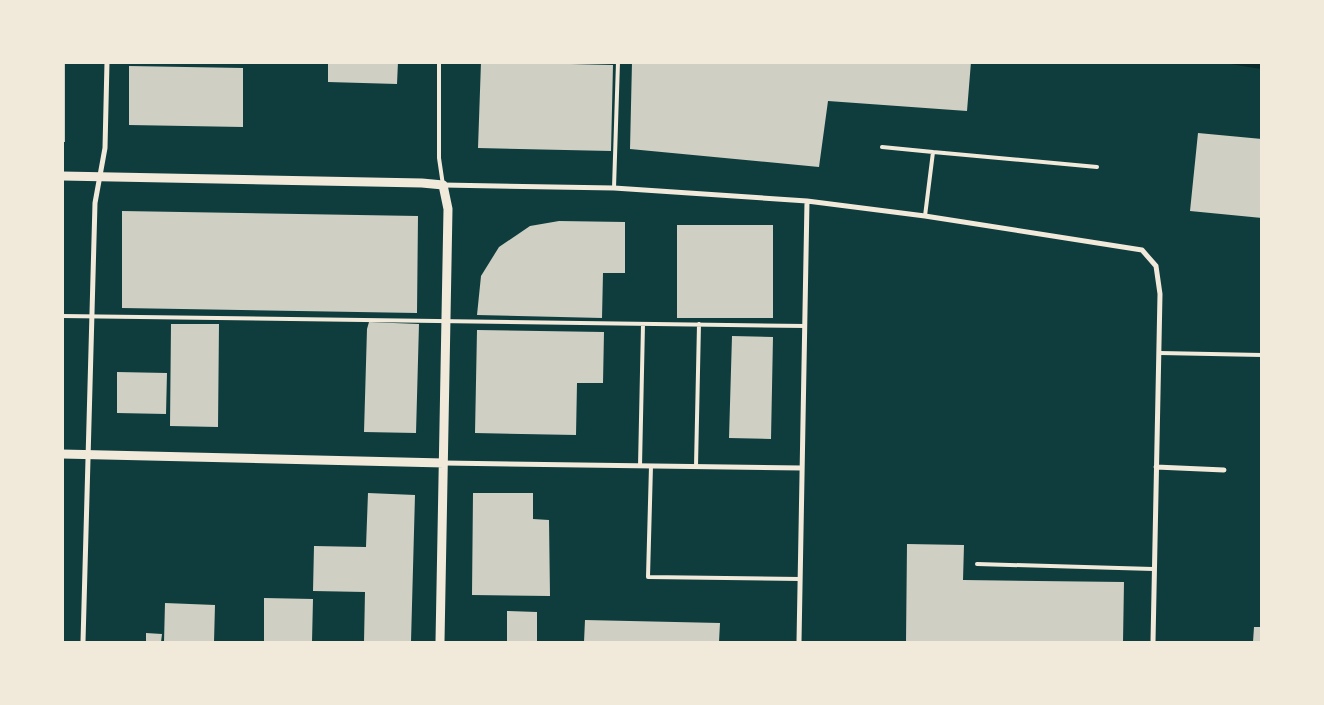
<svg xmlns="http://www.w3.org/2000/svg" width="1324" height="705" viewBox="0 0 1324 705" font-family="Signika,sans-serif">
	<rect width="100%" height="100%" fill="#0f3d3e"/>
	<path fill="#0a2a2b" d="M1224 63H1261V69Z"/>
	<path fill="#cfcfc3" d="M62 62H65V142H62Z
		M328 62H398L397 84 328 82Z
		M481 62 613 65 611 151 478 148Z
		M632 62H971L967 111 828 101 819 167 630 149Z
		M129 66 243 68V127L129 125Z
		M1198 133 1262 139V218L1190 211Z
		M122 211 418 216 417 313 122 308Z
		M559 221 625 222V273H603L602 318 477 315 481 276 499 247 530 226Z
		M677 225H773V318H677Z
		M369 322 419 324 416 433 364 432 367 329Z
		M171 324H219L218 427 170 426Z
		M477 330 604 332 603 383H577L576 435 475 433Z
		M732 336 773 337 771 439 729 438Z
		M117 372 167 373 166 414 117 413Z
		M368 493 415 495 411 642H364L365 592 313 591 314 546 366 547Z
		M473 493H533V519L549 520 550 596 472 595Z
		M907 544 964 545 963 580 1124 582 1123 642H906Z
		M264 598 313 599 312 642H264Z
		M165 603 215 605 214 642H164Z
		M507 611 537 612V642H507Z
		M585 620 720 623 719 642H584Z
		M1254 627H1262V642H1253Z
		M146 633 162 634 161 642H146Z"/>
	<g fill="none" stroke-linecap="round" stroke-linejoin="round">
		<path stroke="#f1e9da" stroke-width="4" d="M439 62V158L443 185
			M882 147 933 152 925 216
			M933 152 1097 167
			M614 188 618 62
			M62 316 805 326
			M1160 353 1262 355
			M640 466 643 324
			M651 466 648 577 800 579
			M696 466 699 324
			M977 564 1153 569"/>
		<path stroke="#f1e9da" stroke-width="5" d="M443 185 614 188 807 201 925 216 1142 250 1156 266 1160 294 1153 642
			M444 463 802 468
			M1156 467 1224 470
			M83 642 95 203 105 148 107 62
			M799 642 807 201"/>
		<path stroke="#f1e9da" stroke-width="9" d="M62 176 422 183 443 185 448 209 440 642
			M62 454 444 463"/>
	</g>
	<rect width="1324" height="705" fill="none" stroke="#f1e9da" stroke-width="128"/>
</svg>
